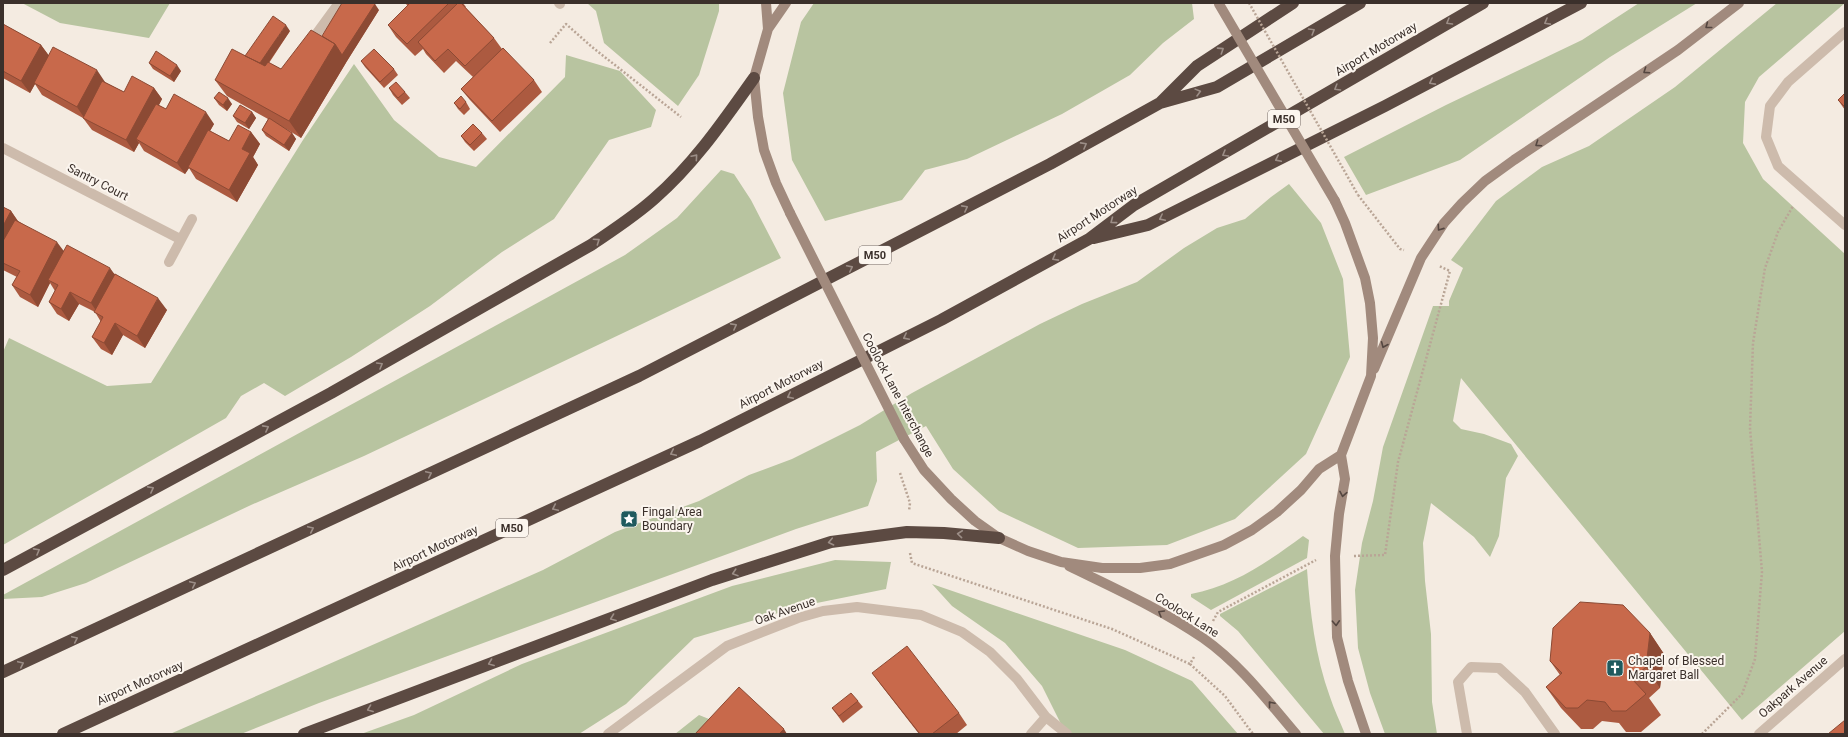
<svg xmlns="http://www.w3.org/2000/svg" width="1848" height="737" viewBox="0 0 1848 737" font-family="Roboto,sans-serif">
	<rect width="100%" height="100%" fill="#f4ebe1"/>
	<path fill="#b8c4a0" d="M22 3H170L149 38 60 23Z
		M587 3H719V11L699 75 678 106 604 43 596 11Z
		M814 3H1192L1194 19 1163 43 1130 75 1062 114 967 159 925 170 902 200 825 221 792 160 783 93 801 22Z
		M1639 3H1697L1610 57 1460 160 1366 195 1344 157 1446 105 1582 40Z
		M1777 3H1845L1759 77 1745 102 1743 143 1763 179 1845 254V631L1742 720 1461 378 1453 421 1461 429 1484 434 1511 444 1518 456 1506 478 1499 536 1490 557 1474 537 1431 503 1423 543 1425 581 1431 634 1432 702 1437 734H1385L1370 693 1358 648 1355 590 1362 543 1373 501 1383 447 1433 306H1449V301L1463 268 1451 260 1496 201 1542 167 1589 146 1675 87Z
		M566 55 620 71 656 110 651 127 609 140 554 219 502 252 430 306 351 357 285 396 264 383 241 396 226 418 3 545V352L9 338 107 386 151 383 303 140 354 64 394 120 439 157 476 167 565 77Z
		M721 170 734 174 751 200 781 258 364 456 251 505 86 583 42 597 3 599V595L625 255 677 218Z
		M1289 184 1321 223 1343 279 1350 357 1306 454 1235 519 1167 545 1078 548 999 511 953 469 926 426 876 452 877 481 868 506 796 529 571 611 319 703 241 734H170L543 570 615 532 699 501 749 475 792 459 860 425 912 393 1040 324 1082 304 1137 282 1184 248 1217 228 1245 219 1271 197Z
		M1303 536 1309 540 1307 558 1211 610 1191 597V594C1234 586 1269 561 1303 536Z
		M835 560 891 562 886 589 802 606 694 638 626 704 579 734H361L414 715 522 664 732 586Z
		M1307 569C1310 612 1315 656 1330 697 1334 709 1340 722 1345 734H1324L1238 631 1220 616V614Z
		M932 584 1125 650 1192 681 1238 734H1067L1065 732 1042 686 1005 643 952 606Z
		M699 715 714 721 700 734H675Z"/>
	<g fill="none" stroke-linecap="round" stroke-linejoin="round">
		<path stroke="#b9a596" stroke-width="2.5" stroke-dasharray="2 2" stroke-linecap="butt" d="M550 43 566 24 592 47 681 117
			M1358 195 1400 249 1404 250
			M900 473 910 503 909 511
			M910 553 912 563 1112 629 1190 664
			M1354 556 1385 555 1398 462 1450 271 1439 266
			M1213 621 1218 612 1316 560
			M1194 657 1190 664 1225 696 1253 734
			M1702 734 1742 694 1755 659 1762 572 1750 428 1753 343 1765 268 1778 232 1793 206"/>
		<path stroke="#cdbbac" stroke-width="10" d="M309 44 339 3
			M1467 734 1458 682 1471 667 1499 668 1525 692 1555 734"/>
		<path stroke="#cdbbac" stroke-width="10" d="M559 3 560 4
			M1845 32 1788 82 1770 106 1766 137 1778 166 1845 225
			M3 148 180 239
			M169 262 192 219
			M608 734 727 646 798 618 823 611 857 607 921 615 962 632 990 652 1017 679 1046 717 1067 734
			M1031 734 1046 717
			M1759 734 1845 659"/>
		<path stroke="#a18a7d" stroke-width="10" d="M766 3 768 29
			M786 3 768 29 754 78 758 117 764 150 776 183 790 213
			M1374 369 1421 258 1444 223 1462 203 1485 181 1514 160 1678 50 1739 3
			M904 439 924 470 951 499 975 521 999 538 1028 551 1061 562 1102 568H1140L1170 564 1224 545 1252 530 1277 512 1301 490 1319 469 1341 455 1371 376 1373 338 1370 303 1365 278 1345 223 1335 201
			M1341 455 1345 479 1339 514 1335 556 1337 637 1348 681 1366 734
			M1069 566C1114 588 1161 609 1203 638 1240 664 1267 700 1296 734"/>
		<path stroke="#5c4a42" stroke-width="12" d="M1161 102 1197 66 1293 3
			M1094 238 1148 225 1385 106 1581 3
			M3 570 331 393 591 245C613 230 635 216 655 198 695 163 724 120 754 78
			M3 672 639 376 1050 164 1160 103 1217 87 1360 3
			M63 734 700 441 941 320 1089 239 1134 205 1483 3
			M304 734 712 580 831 542 907 532 944 533 999 538"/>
		<path stroke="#b9a596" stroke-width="2.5" stroke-dasharray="2 2" stroke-linecap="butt" d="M1249 3 1358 195"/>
		<path stroke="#a18a7d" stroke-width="10" d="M1219 4 1335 201
			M790 213 904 439"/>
	</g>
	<path fill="#ac5a40" d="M405 3H463L466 7H465L494 38 502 49 534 80 542 92 500 132 470 100 461 89 473 77 456 61 444 73 426 54 423 49 415 56 396 37 388 25 408 6Z
		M379 10 347 61 301 138 283 127 292 133 296 139 289 151 266 136 262 130 268 119 227 96 215 80 245 56 290 31 269 63 281 69 322 36Z
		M3 24 41 45 49 56 105 82 124 92 154 88 162 99 159 105 166 109 214 124 210 131 229 141 251 132 260 144 253 157 258 165 237 202 196 179 189 168 185 174 144 151 139 143 134 152 92 130 83 118 42 95 35 84 30 93 3 78Z
		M361 61 394 69 398 75 384 88 365 67Z
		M149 63 181 71 174 82 153 69Z
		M389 88 405 92 410 98 402 105 393 95Z
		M1845 93V110L1838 100Z
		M214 98 232 104 227 111 219 105Z
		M466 102 470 109 464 115 458 109 454 103Z
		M252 112 256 118 249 129 237 122 233 116Z
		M482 133 487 139 474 151 465 142 461 136Z
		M3 207 11 211 18 221 64 251 115 274 167 310 145 348 123 335 112 355 101 349 92 337 101 322 95 312 79 304 69 321 57 314 49 302 55 291 50 283 38 307 20 297 12 285 17 277 3 270Z
		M1650 633 1664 654 1660 688 1649 698 1661 715 1641 732H1626L1619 723 1602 721 1593 729H1581L1561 708 1546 687 1560 675 1550 661Z
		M872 673 959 713 967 725 956 734H919L881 685Z
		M858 701 863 707 843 723 832 708Z"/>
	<path fill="#8c4a34" d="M375 4 379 10 347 61 301 138 289 121 335 44Z
		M286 25 290 31 262 72 258 66Z
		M41 45 50 57 30 93 21 81Z
		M177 65 181 71 174 82 170 76Z
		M97 70 105 82 85 119 77 107Z
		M154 88 162 99 140 141 136 139 139 143 134 152 126 140Z
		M228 98 232 104 227 111 223 105Z
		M206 112 214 124 189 167H188L189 168 185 174 177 163Z
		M252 112 256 118 249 129 245 123Z
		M251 132 260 144 253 157 258 165 237 202 229 190 242 149Z
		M292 133 296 139 289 151 284 145Z
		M11 211 19 223 3 253V226Z
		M57 242 66 254 48 280 50 283 38 307 30 295Z
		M110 268 118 279 99 315 91 303Z
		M70 292 79 304 69 321 61 309Z
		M158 298 167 310 145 348 137 336Z
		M115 323 123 335 112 355 104 343Z
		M1650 633 1664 654 1660 688 1646 667Z
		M784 729 787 734H779Z"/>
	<path fill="#c8694b" stroke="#8c4a34" d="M342 3H373L375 4 342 55 335 44 322 36Z
		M408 3H449L407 44 388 25 409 4Z
		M458 3H461L494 38 465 66 448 49 435 61 418 42Z
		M273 16 286 25 260 63 245 56Z
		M3 24 41 45 21 81 3 71Z
		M311 30 335 44 289 121 215 80 232 49 265 66 268 62 281 69Z
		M53 47 97 70 77 107 34 83Z
		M503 48 534 80 492 121 461 89Z
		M374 49 394 69 380 82 361 61Z
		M156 51 177 65 170 76 149 63Z
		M132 76 154 88 126 140 83 118 102 81 124 92Z
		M396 82 405 92 398 98 389 88Z
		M219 92 228 98 223 105 214 98Z
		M1845 93V107L1838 100Z
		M174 94 206 112 177 163 136 139 156 104 166 109Z
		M461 96 466 102 460 109 454 103Z
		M240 105 252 112 245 123 233 116Z
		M269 118 292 133 284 145 262 130Z
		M473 124 482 133 470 145 461 136Z
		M238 125 251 132 242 149 250 153 229 190 188 167 208 130 229 141Z
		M3 207 11 211 3 226Z
		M15 220 57 242 30 295 12 285 20 271 3 263V241Z
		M67 245 110 268 91 303 70 292 61 309 49 302 58 285 48 280Z
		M115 274 158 298 137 336 115 323 104 343 92 337 103 317 94 312Z
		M1580 602 1623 605 1650 633 1646 667 1632 679 1646 694 1626 711H1612L1605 702 1587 700 1578 708H1566L1546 687 1562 673 1550 661 1553 628Z
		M907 646 959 713 932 734H920L872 673Z
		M739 687 784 729 779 734H695Z
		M851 693 858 701 839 716 832 708Z
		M1845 720V734H1828Z"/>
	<defs><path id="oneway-chevron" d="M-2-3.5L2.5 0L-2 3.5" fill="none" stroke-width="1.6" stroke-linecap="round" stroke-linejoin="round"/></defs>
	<g stroke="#9c8e87">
		<use href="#oneway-chevron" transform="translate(1449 22) rotate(150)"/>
		<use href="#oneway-chevron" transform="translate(1547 22) rotate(151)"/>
		<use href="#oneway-chevron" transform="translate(1312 31) rotate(-31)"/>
		<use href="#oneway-chevron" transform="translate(1221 50) rotate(-33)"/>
		<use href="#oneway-chevron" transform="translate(1432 82) rotate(152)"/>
		<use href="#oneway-chevron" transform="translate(1337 88) rotate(149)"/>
		<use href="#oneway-chevron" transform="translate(1198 92) rotate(-15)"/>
		<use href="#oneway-chevron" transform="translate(1084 145) rotate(-29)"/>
		<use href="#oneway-chevron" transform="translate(1225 154) rotate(150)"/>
		<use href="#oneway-chevron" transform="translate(695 157) rotate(-49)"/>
		<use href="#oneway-chevron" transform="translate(1278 159) rotate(154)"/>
		<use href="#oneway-chevron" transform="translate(965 208) rotate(-28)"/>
		<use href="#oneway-chevron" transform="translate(1162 218) rotate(153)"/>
		<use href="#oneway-chevron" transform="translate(1113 221) rotate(143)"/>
		<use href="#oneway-chevron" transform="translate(597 241) rotate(-34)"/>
		<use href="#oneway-chevron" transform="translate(1055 258) rotate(151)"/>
		<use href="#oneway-chevron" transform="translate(850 268) rotate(-27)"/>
		<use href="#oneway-chevron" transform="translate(734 326) rotate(-28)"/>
		<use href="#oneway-chevron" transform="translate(906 337) rotate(153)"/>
		<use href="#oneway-chevron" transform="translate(380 365) rotate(-30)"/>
		<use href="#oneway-chevron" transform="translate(790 396) rotate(153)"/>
		<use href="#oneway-chevron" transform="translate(266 428) rotate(-28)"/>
		<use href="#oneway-chevron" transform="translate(673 453) rotate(155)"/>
		<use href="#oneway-chevron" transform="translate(429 474) rotate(-25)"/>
		<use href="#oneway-chevron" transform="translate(151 489) rotate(-28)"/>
		<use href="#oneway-chevron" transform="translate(555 508) rotate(155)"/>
		<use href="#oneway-chevron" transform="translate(311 529) rotate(-25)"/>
		<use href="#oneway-chevron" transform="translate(960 534) rotate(-174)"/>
		<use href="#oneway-chevron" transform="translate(831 542) rotate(168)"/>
		<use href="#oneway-chevron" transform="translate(37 551) rotate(-29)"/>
		<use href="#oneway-chevron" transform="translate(735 573) rotate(162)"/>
		<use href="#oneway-chevron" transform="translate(193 584) rotate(-25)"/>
		<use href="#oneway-chevron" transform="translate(613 618) rotate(159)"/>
		<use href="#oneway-chevron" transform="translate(75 639) rotate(-25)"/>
		<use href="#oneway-chevron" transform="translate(491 663) rotate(159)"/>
		<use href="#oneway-chevron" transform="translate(21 664) rotate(-25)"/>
		<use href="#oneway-chevron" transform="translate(370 709) rotate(159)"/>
	</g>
	<g stroke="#544640">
		<use href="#oneway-chevron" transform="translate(1708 26) rotate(142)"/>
		<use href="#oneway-chevron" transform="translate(1646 71) rotate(146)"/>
		<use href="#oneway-chevron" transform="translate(1538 144) rotate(146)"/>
		<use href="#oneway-chevron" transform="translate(1440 228) rotate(125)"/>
		<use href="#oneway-chevron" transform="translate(1384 345) rotate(113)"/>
		<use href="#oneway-chevron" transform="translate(1343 494) rotate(100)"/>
		<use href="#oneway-chevron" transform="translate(1161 613) rotate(-150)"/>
		<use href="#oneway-chevron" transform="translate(1336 623) rotate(87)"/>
		<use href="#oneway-chevron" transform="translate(1271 704) rotate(-130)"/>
	</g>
	<defs>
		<symbol id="sight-square" viewBox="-11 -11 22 22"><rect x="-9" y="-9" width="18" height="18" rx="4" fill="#1f5a5e" stroke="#fbf5ee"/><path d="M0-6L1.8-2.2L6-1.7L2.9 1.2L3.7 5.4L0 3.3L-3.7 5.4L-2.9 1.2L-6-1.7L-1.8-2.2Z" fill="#fff"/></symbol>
		<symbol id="church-square" viewBox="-11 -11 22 22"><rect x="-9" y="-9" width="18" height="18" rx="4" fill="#1f5a5e" stroke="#fbf5ee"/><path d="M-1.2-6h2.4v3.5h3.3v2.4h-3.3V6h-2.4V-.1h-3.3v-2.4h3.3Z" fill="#fff"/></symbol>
	</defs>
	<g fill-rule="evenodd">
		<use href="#sight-square" x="619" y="509" width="20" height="20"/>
		<use href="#church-square" x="1605" y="658" width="20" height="20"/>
	</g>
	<g text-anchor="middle" stroke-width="4" stroke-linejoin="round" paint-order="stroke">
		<g fill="#fbf5ee" stroke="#756b66" stroke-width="1">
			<rect x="1268" y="110" width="32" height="18" rx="3"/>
			<rect x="859" y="246" width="32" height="18" rx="3"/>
			<rect x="496" y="519" width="32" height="18" rx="3"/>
		</g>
		<g font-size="11" font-weight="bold" fill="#3b302b">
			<text x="1284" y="123">M50</text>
			<text x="875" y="259">M50</text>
			<text x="512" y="532">M50</text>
		</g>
		<g font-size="12" fill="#3b302b" stroke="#fbf5ee">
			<text transform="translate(1376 49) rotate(-31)" y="4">Airport Motorway</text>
			<text transform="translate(98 182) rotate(27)" y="4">Santry Court</text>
			<text transform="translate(1097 214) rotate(-33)" y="4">Airport Motorway</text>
			<text transform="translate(781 384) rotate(-27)" y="4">Airport Motorway</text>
			<text transform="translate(898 395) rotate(62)" y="4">Coolock Lane Interchange</text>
			<text transform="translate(435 548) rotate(-25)" y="4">Airport Motorway</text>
			<text transform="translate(785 611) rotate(-19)" y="4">Oak Avenue</text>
			<text transform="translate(1187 615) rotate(32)" y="4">Coolock Lane</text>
			<text transform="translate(140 683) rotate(-24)" y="4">Airport Motorway</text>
			<text transform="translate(1793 687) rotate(-41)" y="4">Oakpark Avenue</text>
		</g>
		<g font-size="12" fill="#3b302b" stroke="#fbf5ee" text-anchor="start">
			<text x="642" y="516">Fingal Area<tspan x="642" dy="14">Boundary</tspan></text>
			<text x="1628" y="665">Chapel of Blessed<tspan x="1628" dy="14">Margaret Ball</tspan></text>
		</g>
	</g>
	<rect width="1848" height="737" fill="none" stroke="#3b302b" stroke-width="8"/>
</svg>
